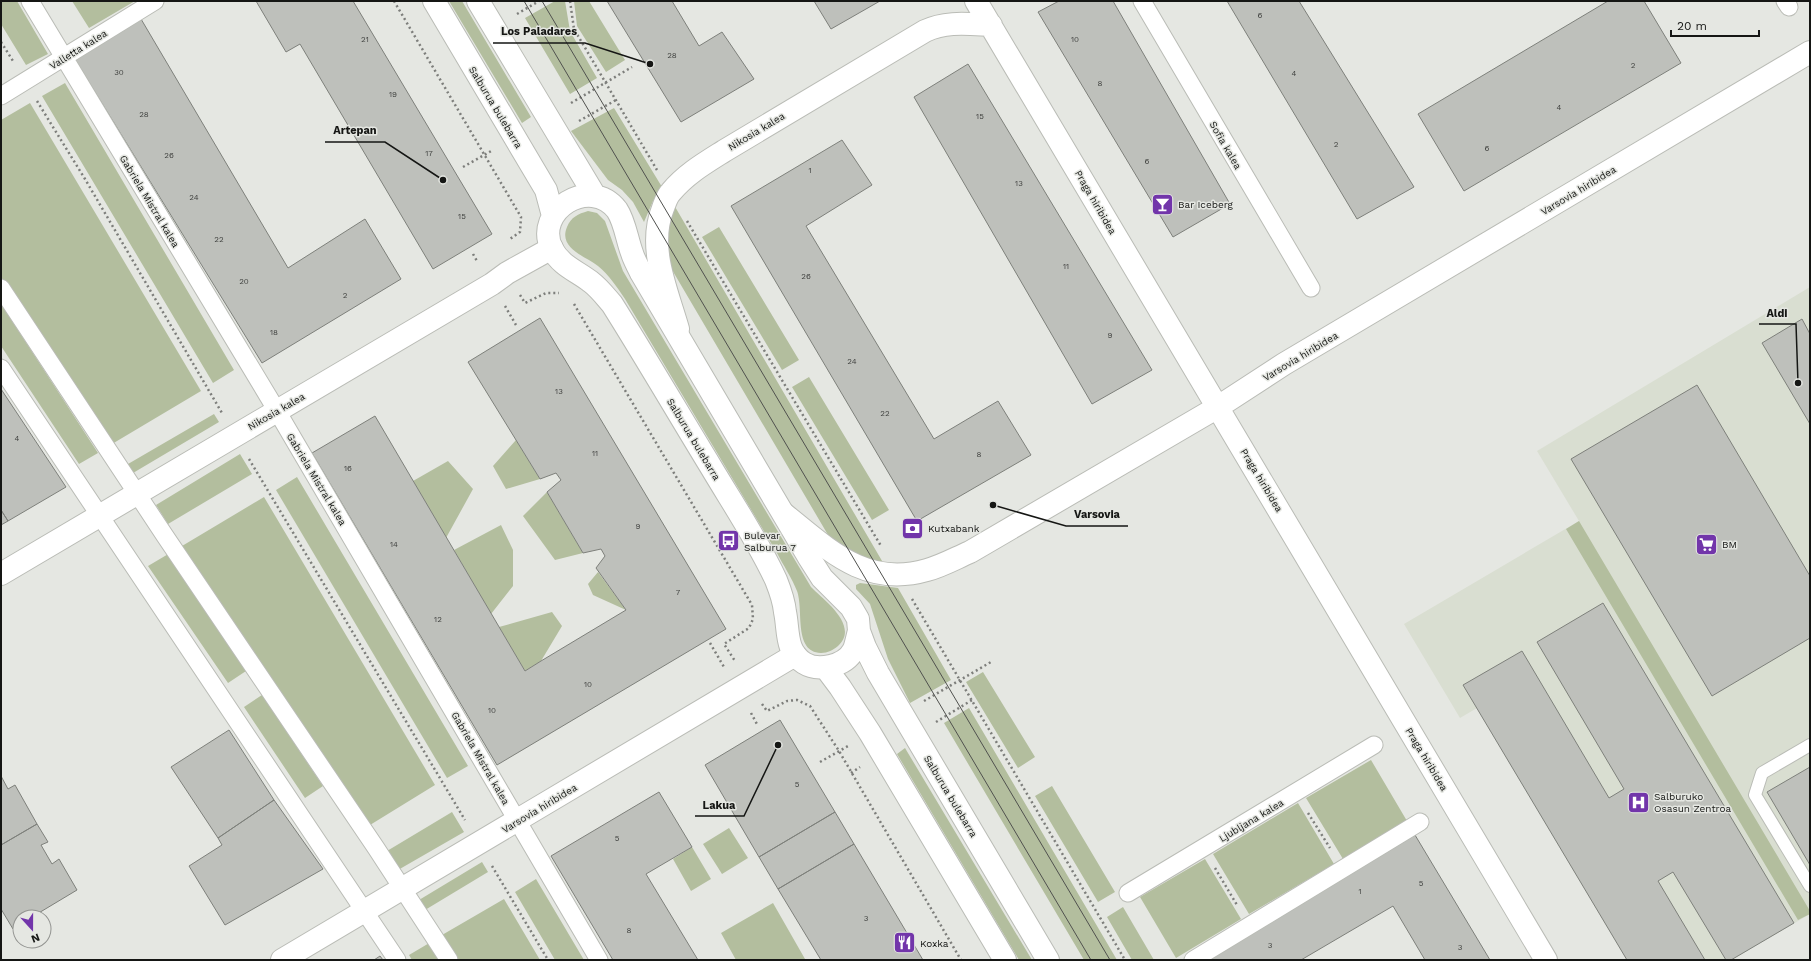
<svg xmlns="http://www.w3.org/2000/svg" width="1811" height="961" viewBox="0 0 1811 961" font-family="'Work Sans',sans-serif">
	<rect width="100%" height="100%" fill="#e5e7e2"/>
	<path fill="#d9ded1" d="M1810 287V914L1731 960H1627L1477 708 1460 718 1404 624 1579 521 1537 451Z"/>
	<path fill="#b3be9e" d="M1 1H17L48 54 26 65 1 24Z
		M72 1H135L89 28Z
		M449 1H462L531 117 522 123Z
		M555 1H565L570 31 597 78 570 94 525 18Z
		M574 1H589L625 60 606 72 577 26Z
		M65 83 234 370 213 383 42 96Z
		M30 103 201 391 112 444 1 277V120Z
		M614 108 662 187 653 201 644 222 633 202 622 190 608 180 571 131Z
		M674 205 885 566 870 563 831 540 668 263 664 233Z
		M588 211 597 213 605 221 623 271 811 587C824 600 860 626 838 646 833 650 828 653 821 653 793 652 804 610 797 591 792 578 783 565 777 553L625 299C617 287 609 275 598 266 585 256 558 248 567 227 571 217 578 214 588 211Z
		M719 227 799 360 782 370 702 237Z
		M1 304 98 453 79 464 1 346Z
		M809 377 889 510 872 520 792 387Z
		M214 414 219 422 133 473 128 464Z
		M516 440 540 479 506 489 493 466Z
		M240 454 252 474 168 524 156 505Z
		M448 461 473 489 446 538 413 481Z
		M297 477 468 766 447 778 276 490Z
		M547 492 583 553 555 560 523 516Z
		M264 497 435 785 370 825 182 546Z
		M1579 521 1810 911V914L1798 920 1566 529Z
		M501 525 513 550V586L491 614 454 550Z
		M170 553 246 671 228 683 148 566Z
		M598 572 626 610 593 595 588 584Z
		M860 583 898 588 951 680 910 703 888 659 870 604 856 589V585Z
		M552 612 562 626 541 661 525 671 499 627Z
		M983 672 1035 757 1018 768 966 682Z
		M262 695 323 786 305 798 244 707Z
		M969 708 1117 960H1084L944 723Z
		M905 748 1032 960H1019L897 754Z
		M1371 760 1407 821 1343 859 1306 798Z
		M1052 786 1115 892 1098 902 1035 796Z
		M1298 803 1334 864 1249 914 1213 854Z
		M452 812 464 832 398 870 387 851Z
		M729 828 748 858 722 874 703 844Z
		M692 847 711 879 691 891 673 859Z
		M1205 859 1241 919 1176 958 1140 897Z
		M482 862 488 872 425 910 419 900Z
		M536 879 584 960H555L515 892Z
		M504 899 540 960H459L442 935Z
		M773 903 805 959 736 960 721 933Z
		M1123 907 1154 960H1132L1107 917Z
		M431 942 442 960H412L409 955Z"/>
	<path fill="#bec0bb" stroke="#7e807b" d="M256 1H353L492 234 433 269 300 44 286 52Z
		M607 1H672L699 46 722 32 754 79 681 122Z
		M814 1H880L831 29Z
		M1059 1H1113L1230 204 1173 237 1038 12Z
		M1227 1H1299L1414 187 1357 219Z
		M1608 1H1644L1681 63 1464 191 1418 114Z
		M141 19 288 268 365 219 401 279 262 363 74 58Z
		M968 64 1152 370 1092 404 914 97Z
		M842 140 872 185 806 226 934 439 998 401 1031 455 917 521 731 206Z
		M540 318 726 629 497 765 312 453 375 416 525 671 541 661 626 610 596 568 605 556 601 549 583 553 547 492 561 480 556 473 540 479 468 362Z
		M1802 319 1810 334V424L1762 343Z
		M1697 385 1810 576V638L1712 696 1571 459Z
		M1 389 66 487 8 521 1 510Z
		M1 510 8 521 1 525Z
		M1603 603 1794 923 1731 960H1726L1673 872 1658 881 1705 960H1627L1463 685 1522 651 1609 798 1624 789 1537 642Z
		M780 720 835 812 759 857 705 765Z
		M229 730 274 800 218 838 171 767Z
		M1810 767V865L1767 792Z
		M1 776 8 789 15 785 37 824 1 845Z
		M659 792 692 847 646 874 698 960H613L551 856Z
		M274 800 323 869 225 925 189 866 222 845 218 838Z
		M835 812 854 844 778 889 759 857Z
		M37 824 48 842 41 845 52 864 59 859 77 890 32 917H20V924L13 929 1 909V845Z
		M1415 835 1490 960H1425L1393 906 1301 960H1206Z
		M854 844 923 960H821L778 889Z
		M380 956 383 960H374Z"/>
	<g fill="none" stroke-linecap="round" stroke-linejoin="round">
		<defs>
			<path id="service" d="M1810 745 1762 773 1755 795 1810 886"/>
			<path id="pedestrian" d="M30 1 277 411 599 960
				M1142 1 1311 288
				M1785 1 1789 7
				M1 96 155 1
				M1 288 165 536 376 848 449 960
				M1 368 397 960
				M1128 893 1374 745
				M1193 960 1420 822"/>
			<path id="minor" d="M976 1 1546 960
				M678 329C667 290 647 248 663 208 665 203 667 196 671 192 686 174 705 163 724 151L925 31C946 21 968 24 991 25
				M784 514C828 549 865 588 927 570 942 566 956 558 970 552L1218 407 1284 364 1810 52
				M1 574 492 284 507 273 552 248
				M282 960 795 655"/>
			<path id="secondary" d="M434 1 546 190 553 216
				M478 1 595 196
				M859 631C857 637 856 646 853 651 845 666 818 672 804 663 785 651 789 631 785 612 784 601 780 590 776 580 758 541 733 504 711 467 678 413 646 358 612 304 605 296 599 288 591 282 577 271 561 266 552 249 533 211 590 175 617 210 625 222 627 240 632 253 634 260 638 266 641 273L808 556 822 578 851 607 858 619 859 631 865 647 878 673 1048 960
				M825 667 840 687 870 733 1005 960"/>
		</defs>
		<use href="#service" stroke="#babcb6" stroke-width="14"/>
		<use href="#pedestrian" stroke="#babcb6" stroke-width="19"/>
		<use href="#minor" stroke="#babcb6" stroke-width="24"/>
		<use href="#secondary" stroke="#babcb6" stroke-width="24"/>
		<path stroke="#7d7e7b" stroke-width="2.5" stroke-dasharray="2 3" stroke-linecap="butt" d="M394 1 521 217 520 232 510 239
			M570 1 574 29 657 170
			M517 14 539 1
			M1 42 13 61
			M37 101 85 179 222 413
			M571 103 632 67
			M579 121 616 100
			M463 167 493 150
			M687 221 881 546
			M473 254 477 261
			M520 295 525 303 546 293H559
			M574 304 752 605 753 619 749 628 724 644 735 661
			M505 306 516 325
			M249 459 465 820
			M912 599 1125 960
			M710 643 724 667
			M924 701 991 662
			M762 704 767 711 787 701 797 700 810 706 839 751 961 960
			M751 713 758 726
			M936 722 972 700
			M820 762 848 746
			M851 773 860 767
			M1308 813 1330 848
			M492 866 548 960
			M1215 868 1237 905"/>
		<use href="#service" stroke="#fff" stroke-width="12"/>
		<use href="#pedestrian" stroke="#fff" stroke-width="17"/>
		<use href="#minor" stroke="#fff" stroke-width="22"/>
		<use href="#secondary" stroke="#fff" stroke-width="22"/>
		<path stroke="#50514e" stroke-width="1" d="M524 1 1091 960
			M542 1 1110 960"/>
	</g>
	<defs>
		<symbol id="bar-square" viewBox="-11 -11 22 22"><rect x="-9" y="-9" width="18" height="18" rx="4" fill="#7235aa" stroke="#e5e7e2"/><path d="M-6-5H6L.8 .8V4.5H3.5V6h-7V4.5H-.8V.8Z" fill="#fff"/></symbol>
		<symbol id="bank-square" viewBox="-11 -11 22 22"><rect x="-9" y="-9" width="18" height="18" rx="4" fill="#7235aa" stroke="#e5e7e2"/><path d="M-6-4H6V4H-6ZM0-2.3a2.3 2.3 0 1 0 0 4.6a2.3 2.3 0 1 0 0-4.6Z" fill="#fff"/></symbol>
		<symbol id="bus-square" viewBox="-11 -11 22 22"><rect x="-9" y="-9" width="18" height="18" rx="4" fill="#7235aa" stroke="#e5e7e2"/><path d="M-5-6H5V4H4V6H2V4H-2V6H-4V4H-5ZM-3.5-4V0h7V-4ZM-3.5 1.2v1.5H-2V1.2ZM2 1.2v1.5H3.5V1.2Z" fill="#fff"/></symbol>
		<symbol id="supermarket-square" viewBox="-11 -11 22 22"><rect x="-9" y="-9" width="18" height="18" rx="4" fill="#7235aa" stroke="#e5e7e2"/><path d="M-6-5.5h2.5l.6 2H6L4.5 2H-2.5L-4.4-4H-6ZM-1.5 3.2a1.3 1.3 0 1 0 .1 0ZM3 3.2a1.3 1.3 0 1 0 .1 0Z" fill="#fff"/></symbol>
		<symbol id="hospital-square" viewBox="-11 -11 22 22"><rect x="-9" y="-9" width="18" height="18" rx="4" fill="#7235aa" stroke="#e5e7e2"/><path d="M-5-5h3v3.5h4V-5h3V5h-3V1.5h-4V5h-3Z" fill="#fff"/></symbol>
		<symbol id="restaurant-square" viewBox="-11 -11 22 22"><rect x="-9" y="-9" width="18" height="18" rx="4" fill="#7235aa" stroke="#e5e7e2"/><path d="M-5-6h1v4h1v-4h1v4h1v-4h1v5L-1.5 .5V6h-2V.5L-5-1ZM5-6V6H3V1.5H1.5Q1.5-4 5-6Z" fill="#fff"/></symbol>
	</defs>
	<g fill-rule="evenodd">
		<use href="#bar-square" x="1150" y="192" width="25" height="25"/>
		<use href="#bank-square" x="900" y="516" width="25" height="25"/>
		<use href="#bus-square" x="716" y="528" width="25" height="25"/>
		<use href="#supermarket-square" x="1694" y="532" width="25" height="25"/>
		<use href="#hospital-square" x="1626" y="790" width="25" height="25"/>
		<use href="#restaurant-square" x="892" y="930" width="25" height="25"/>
	</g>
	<g text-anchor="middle" stroke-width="3" stroke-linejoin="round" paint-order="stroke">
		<g font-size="8" fill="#3f403e">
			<text x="1260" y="18">6</text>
			<text x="365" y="42">21</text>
			<text x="1075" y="42">10</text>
			<text x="672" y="58">28</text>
			<text x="1633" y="68">2</text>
			<text x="119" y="75">30</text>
			<text x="1294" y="76">4</text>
			<text x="1100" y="86">8</text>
			<text x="393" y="97">19</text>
			<text x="1559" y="110">4</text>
			<text x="144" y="117">28</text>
			<text x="980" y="119">15</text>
			<text x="1336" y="147">2</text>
			<text x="1487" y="151">6</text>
			<text x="429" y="156">17</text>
			<text x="169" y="158">26</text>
			<text x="1147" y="164">6</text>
			<text x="810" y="173">1</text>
			<text x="1019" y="186">13</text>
			<text x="194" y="200">24</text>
			<text x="462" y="219">15</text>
			<text x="219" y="242">22</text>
			<text x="1066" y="269">11</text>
			<text x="806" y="279">26</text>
			<text x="244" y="284">20</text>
			<text x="345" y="298">2</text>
			<text x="274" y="335">18</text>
			<text x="1110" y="338">9</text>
			<text x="852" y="364">24</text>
			<text x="559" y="394">13</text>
			<text x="885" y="416">22</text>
			<text x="17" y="441">4</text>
			<text x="595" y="456">11</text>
			<text x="979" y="457">8</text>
			<text x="348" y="471">16</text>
			<text x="638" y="529">9</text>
			<text x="394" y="547">14</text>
			<text x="678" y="595">7</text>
			<text x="438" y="622">12</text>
			<text x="588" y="687">10</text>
			<text x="492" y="713">10</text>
			<text x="797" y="787">5</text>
			<text x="617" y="841">5</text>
			<text x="1421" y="886">5</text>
			<text x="1360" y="894">1</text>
			<text x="866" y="921">3</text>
			<text x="629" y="933">8</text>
			<text x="1270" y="948">3</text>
			<text x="1460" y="950">3</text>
		</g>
		<g font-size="10" fill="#151614" stroke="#e5e7e2">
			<text transform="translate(78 49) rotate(-32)" y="4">Valletta kalea</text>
			<text transform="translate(496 107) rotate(59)" y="4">Salburua bulebarra</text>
			<text transform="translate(756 131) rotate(-31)" y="4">Nikosia kalea</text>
			<text transform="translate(1226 145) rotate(60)" y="4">Sofia kalea</text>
			<text transform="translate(1578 190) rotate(-31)" y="4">Varsovia hiribidea</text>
			<text transform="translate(150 201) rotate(59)" y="4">Gabriela Mistral kalea</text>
			<text transform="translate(1096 202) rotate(60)" y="4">Praga hiribidea</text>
			<text transform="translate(1300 356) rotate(-31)" y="4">Varsovia hiribidea</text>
			<text transform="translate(276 411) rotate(-30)" y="4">Nikosia kalea</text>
			<text transform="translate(694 439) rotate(59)" y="4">Salburua bulebarra</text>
			<text transform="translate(317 479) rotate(59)" y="4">Gabriela Mistral kalea</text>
			<text transform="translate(1262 480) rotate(59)" y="4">Praga hiribidea</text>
			<text transform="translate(481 758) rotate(60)" y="4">Gabriela Mistral kalea</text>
			<text transform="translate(1427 759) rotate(59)" y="4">Praga hiribidea</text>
			<text transform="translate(951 796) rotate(59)" y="4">Salburua bulebarra</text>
			<text transform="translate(539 808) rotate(-31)" y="4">Varsovia hiribidea</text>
			<text transform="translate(1251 820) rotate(-31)" y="4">Ljubljana kalea</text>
		</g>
		<g font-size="10" fill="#151614" stroke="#e5e7e2" text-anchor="start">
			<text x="1178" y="208">Bar Iceberg</text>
			<text x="928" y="532">Kutxabank</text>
			<text x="744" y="539">Bulevar<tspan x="744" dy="12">Salburua 7</tspan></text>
			<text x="1722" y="548">BM</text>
			<text x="1654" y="800">Salburuko<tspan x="1654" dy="12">Osasun Zentroa</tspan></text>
			<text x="920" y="947">Koxka</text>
		</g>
	</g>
	<path fill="none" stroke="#151614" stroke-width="1.5" d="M650 64L585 43H493M443 180L385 142H325M1798 383L1796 324H1759M993 505L1066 526H1128M778 745L744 816H695"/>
	<g fill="#151614" stroke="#e5e7e2" stroke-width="1.5">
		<circle cx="650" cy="64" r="4"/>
		<circle cx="443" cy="180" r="4"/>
		<circle cx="1798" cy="383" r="4"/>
		<circle cx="993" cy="505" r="4"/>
		<circle cx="778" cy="745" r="4"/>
	</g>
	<g font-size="11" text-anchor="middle" font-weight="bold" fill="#151614" stroke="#e5e7e2" stroke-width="3" stroke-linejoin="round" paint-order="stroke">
		<text x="539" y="35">Los Paladares</text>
		<text x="355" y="134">Artepan</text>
		<text x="1777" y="317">Aldi</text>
		<text x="1097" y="518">Varsovia</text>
		<text x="719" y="809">Lakua</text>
	</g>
	<rect width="1811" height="961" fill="none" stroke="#151614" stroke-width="4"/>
	<g transform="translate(32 929) rotate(159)"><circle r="19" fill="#e5e7e2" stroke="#929390"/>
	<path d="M0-3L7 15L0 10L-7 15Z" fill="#7235aa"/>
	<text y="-6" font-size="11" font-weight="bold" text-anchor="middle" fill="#151614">N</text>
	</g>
	<path d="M1671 30v6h88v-6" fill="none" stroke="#151614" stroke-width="2"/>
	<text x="1677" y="30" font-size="12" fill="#151614" stroke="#e5e7e2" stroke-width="3" paint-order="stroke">20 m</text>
</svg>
